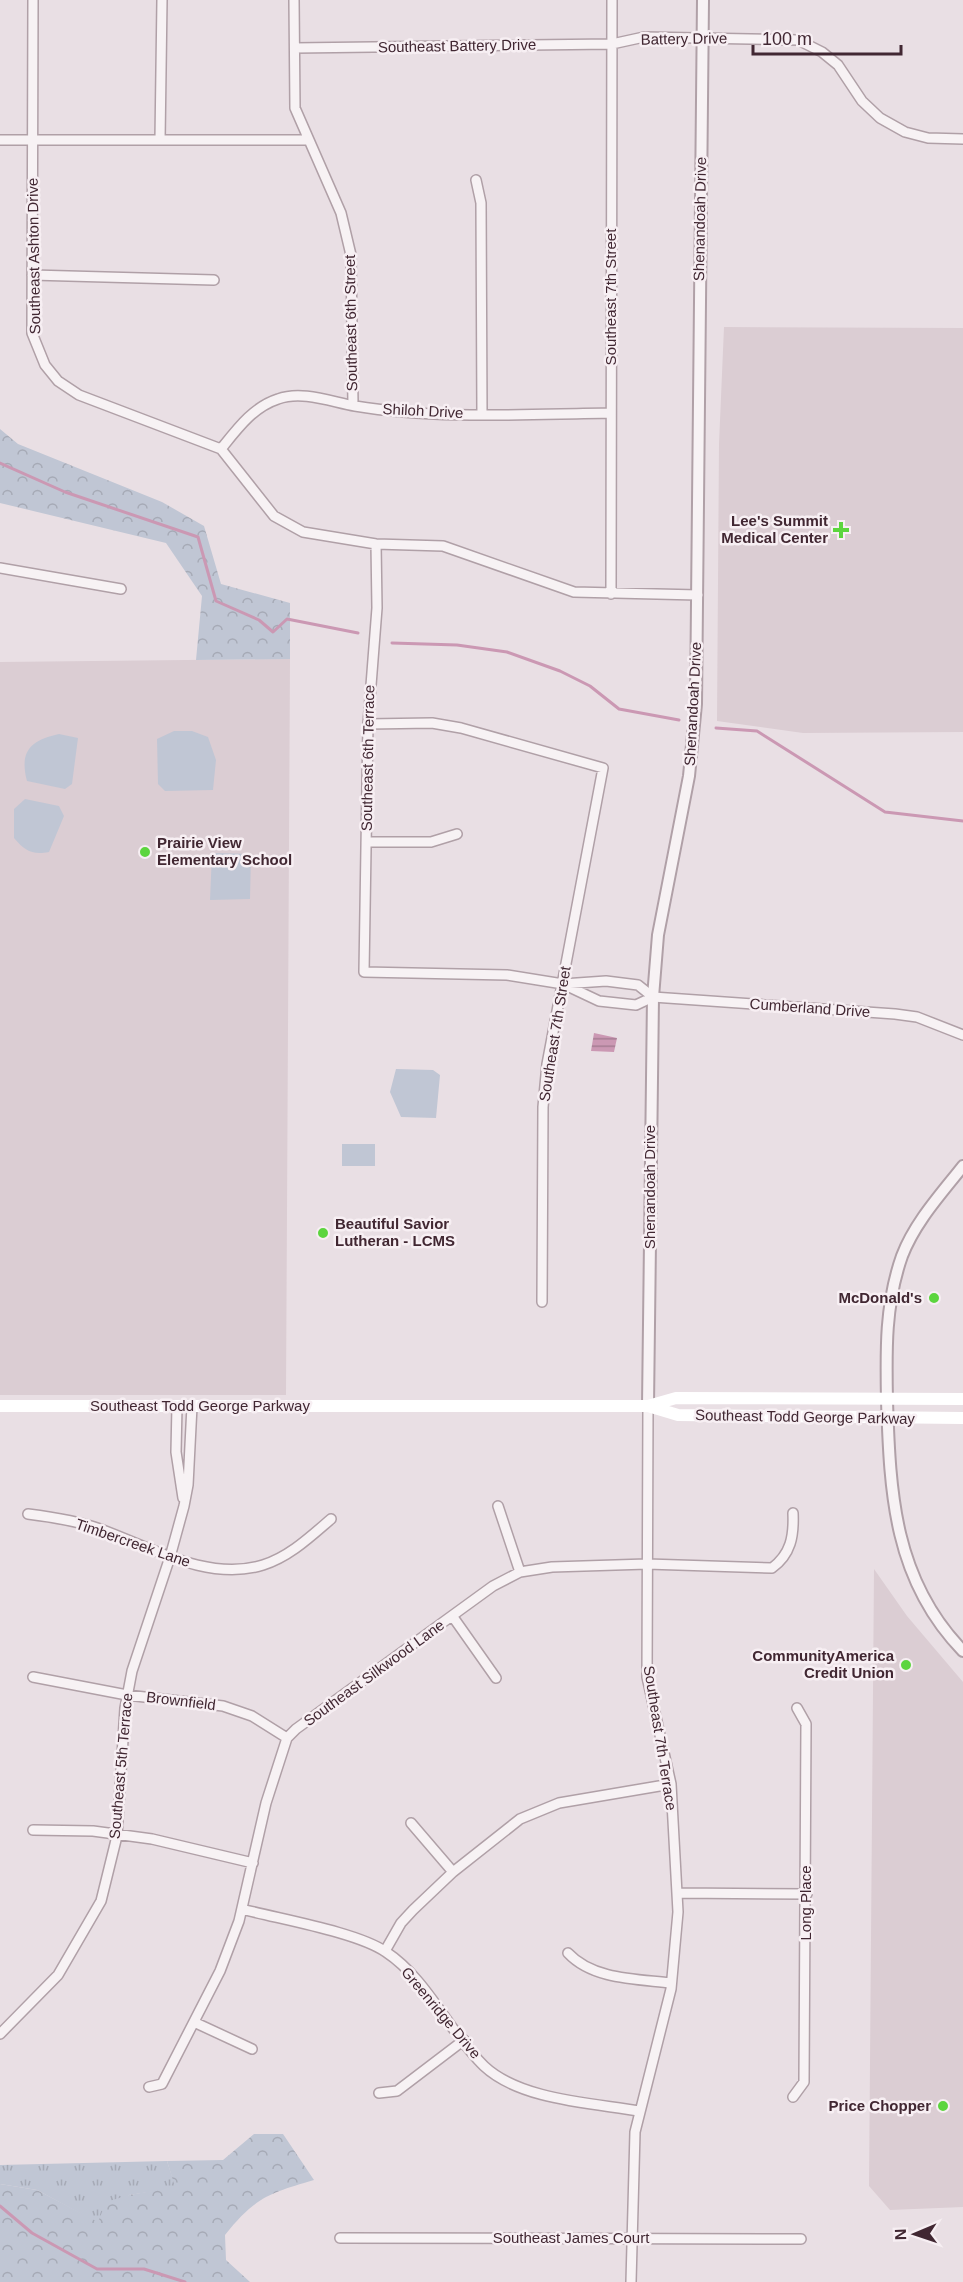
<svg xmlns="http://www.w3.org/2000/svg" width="963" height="2282" viewBox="0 0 963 2282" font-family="Arial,sans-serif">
	<defs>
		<pattern id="grass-tufts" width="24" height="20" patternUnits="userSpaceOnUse" patternTransform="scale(1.5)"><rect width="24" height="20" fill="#c0c6d4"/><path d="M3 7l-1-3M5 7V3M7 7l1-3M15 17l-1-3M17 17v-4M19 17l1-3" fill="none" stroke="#a6aab6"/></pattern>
		<pattern id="forest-crowns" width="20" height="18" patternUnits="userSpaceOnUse" patternTransform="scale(1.5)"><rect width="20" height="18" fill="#c0c6d4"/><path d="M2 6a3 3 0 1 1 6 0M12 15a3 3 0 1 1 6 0" fill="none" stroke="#a6aab6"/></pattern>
		<pattern id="water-rules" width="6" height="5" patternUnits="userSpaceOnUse" patternTransform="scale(1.5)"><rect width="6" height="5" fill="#cb98b3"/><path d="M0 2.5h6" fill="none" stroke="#a67c92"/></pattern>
	</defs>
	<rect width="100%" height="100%" fill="#e9dfe4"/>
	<path fill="#dbcdd3" d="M724 327 963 328V732L803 733 717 721 719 444Z
		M290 659 286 1395H0V662Z
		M874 1569 907 1616 963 1682V2207L890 2210 869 2186Z"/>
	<path fill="url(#grass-tufts)" d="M167 2161 176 2188 129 2195 98 2223 37 2190 0 2184V2165Z"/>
	<path fill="url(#forest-crowns)" d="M0 429 18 444 162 502 204 526 221 584 290 603V659L196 660 202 596 166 543 0 503Z
		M254 2134H283L314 2180C270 2193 255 2197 225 2235L226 2260 250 2282H0V2184L37 2190 98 2222 106 2202 129 2195 175 2187 167 2161 223 2160Z"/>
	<path fill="#c0c6d4" d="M174 731H192L208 737 216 760 213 790 165 791 158 784 157 739Z
		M59 734 78 738 72 784 65 789 27 781C19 751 31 740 59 734Z
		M25 799 59 806 64 816 49 852C32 855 25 851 14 838V809Z
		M212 853 251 854 250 899 210 900Z
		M396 1069 433 1070 440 1075 436 1118 401 1117 390 1092Z
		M342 1144H375V1166H342Z"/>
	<path fill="url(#water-rules)" d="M594 1033 617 1038 614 1052 591 1051Z"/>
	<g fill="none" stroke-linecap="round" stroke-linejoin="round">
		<path stroke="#cb98b3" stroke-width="3" d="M0 463 65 492 198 537 216 601 259 620 273 632 287 619 358 633
			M392 643 457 645 507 652 560 671 590 686 619 709 679 720
			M716 728 757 731 885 812 963 821
			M0 2206 32 2233 97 2269H144L185 2282"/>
		<defs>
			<path id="minor" d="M33 0 32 333 45 365 58 381 79 395 221 449 274 516 303 532 376 544 443 546 574 592 698 595
				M294 0 295 108 341 213 351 255 353 405
				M295 48 612 44 644 37 798 40 822 52 838 65 862 101 880 118 905 132 928 138 963 139
				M0 140H309
				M160 140 162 0
				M476 180 481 203 482 414
				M32 275 214 280
				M221 449C237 429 253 407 278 399 302 390 332 402 355 406 439 420 527 414 611 413
				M376 544 377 608 368 724 364 972 507 975 563 984 606 981 638 985 653 997
				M0 568 121 589
				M611 594 612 0
				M368 724 432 723 461 728 603 768 547 1064 543 1107 542 1302
				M366 842H431L457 834
				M563 984 599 1001 636 1005 653 997 895 1014 917 1017 963 1035
				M177 1406 176 1452 183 1498
				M498 1506 520 1572
				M28 1514C52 1517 78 1521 100 1529 150 1547 208 1582 263 1565 289 1557 310 1537 331 1519
				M453 1617 496 1678
				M33 1677 127 1695 223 1706 252 1716 287 1738
				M411 1823 453 1872
				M33 1830 93 1831 152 1839 253 1863
				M678 1893 807 1894
				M242 1909C279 1919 357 1932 386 1952 427 1979 449 2032 484 2066 520 2100 592 2103 639 2111
				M385 1951 401 1923 413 1910 453 1872 520 1819 559 1803 671 1784
				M568 1953C593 1980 638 1979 671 1983
				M196 2023 252 2049
				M0 2034 58 1975 101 1901 117 1836 125 1708 132 1671 170 1557 184 1506 188 1485 192 1406
				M149 2087 162 2084 220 1971 239 1921 266 1803 287 1738 296 1729 493 1586 520 1572 552 1567 647 1564 772 1568C791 1554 794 1536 793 1513
				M379 2093 397 2091 464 2040
				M793 2097 804 2082 806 1724 797 1708
				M340 2238 801 2239
				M631 2282 635 2132 671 1989 678 1912 671 1784 647 1677 648 1406"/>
			<path id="tertiary" d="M963 1166C941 1194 915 1222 902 1256 885 1304 886 1351 887 1401 890 1494 894 1580 963 1651
				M648 1406 653 997 658 935 689 776 696 704 703 0"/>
		</defs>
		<use href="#minor" stroke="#b0a0a7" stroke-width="12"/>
		<use href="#tertiary" stroke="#b0a0a7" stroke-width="14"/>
		<use href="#minor" stroke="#f7f2f4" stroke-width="9"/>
		<use href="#tertiary" stroke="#f7f2f4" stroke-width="10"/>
		<path stroke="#fff" stroke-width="12" d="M0 1406H648L676 1398 963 1399
			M648 1406 678 1415 963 1418"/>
	</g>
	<g fill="#5cd53e" stroke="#f7eff3" stroke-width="2">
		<path d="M838 521h6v6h6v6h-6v6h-6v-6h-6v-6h6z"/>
		<circle cx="145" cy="852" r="6"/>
		<circle cx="323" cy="1233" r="6"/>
		<circle cx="934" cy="1298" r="6"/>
		<circle cx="906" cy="1665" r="6"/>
		<circle cx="943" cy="2106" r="6"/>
	</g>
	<g text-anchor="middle" stroke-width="5" stroke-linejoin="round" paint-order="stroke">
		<g font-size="15" fill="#412732" stroke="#f7eff3">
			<text transform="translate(684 39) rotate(-1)" y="5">Battery Drive</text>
			<text transform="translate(457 46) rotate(-1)" y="5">Southeast Battery Drive</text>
			<text transform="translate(700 219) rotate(-89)" y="5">Shenandoah Drive</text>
			<text transform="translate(34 256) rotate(-91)" y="5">Southeast Ashton Drive</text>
			<text transform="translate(611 297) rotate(-90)" y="5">Southeast 7th Street</text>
			<text transform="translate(351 323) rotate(-91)" y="5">Southeast 6th Street</text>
			<text transform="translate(423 411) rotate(3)" y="5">Shiloh Drive</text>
			<text transform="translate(693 704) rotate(-87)" y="5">Shenandoah Drive</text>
			<text transform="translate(368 758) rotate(-89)" y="5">Southeast 6th Terrace</text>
			<text transform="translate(810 1008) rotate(4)" y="5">Cumberland Drive</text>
			<text transform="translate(555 1034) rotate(-81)" y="5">Southeast 7th Street</text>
			<text transform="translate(650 1187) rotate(-90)" y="5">Shenandoah Drive</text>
			<text x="200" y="1411">Southeast Todd George Parkway</text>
			<text transform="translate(805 1417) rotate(1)" y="5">Southeast Todd George Parkway</text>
			<text transform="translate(133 1543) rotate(19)" y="5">Timbercreek Lane</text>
			<text transform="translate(374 1673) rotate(-36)" y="5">Southeast Silkwood Lane</text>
			<text transform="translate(181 1701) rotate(7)" y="5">Brownfield</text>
			<text transform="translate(660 1738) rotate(81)" y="5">Southeast 7th Terrace</text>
			<text transform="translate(121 1766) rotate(-85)" y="5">Southeast 5th Terrace</text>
			<text transform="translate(806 1903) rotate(-90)" y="5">Long Place</text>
			<text transform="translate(441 2013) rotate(50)" y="5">Greenridge Drive</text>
			<text x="571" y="2243">Southeast James Court</text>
		</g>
		<g font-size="15" font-weight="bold" fill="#412732" stroke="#f7eff3" text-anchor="end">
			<text x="828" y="526">Lee's Summit<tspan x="828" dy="17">Medical Center</tspan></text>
			<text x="157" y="848" text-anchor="start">Prairie View<tspan x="157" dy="17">Elementary School</tspan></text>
			<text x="335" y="1229" text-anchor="start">Beautiful Savior<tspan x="335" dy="17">Lutheran - LCMS</tspan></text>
			<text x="922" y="1303">McDonald's</text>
			<text x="894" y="1661">CommunityAmerica<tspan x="894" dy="17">Credit Union</tspan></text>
			<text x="931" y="2111">Price Chopper</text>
		</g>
	</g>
	<g transform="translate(915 2234) rotate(268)" stroke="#f7eff3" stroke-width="4.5" paint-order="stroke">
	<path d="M0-4.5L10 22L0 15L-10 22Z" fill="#412732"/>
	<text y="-9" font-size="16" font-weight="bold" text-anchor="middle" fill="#412732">N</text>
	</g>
	<path d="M753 45v9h148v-9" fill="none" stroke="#412732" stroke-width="3"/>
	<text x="762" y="45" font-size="18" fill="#412732" stroke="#f7eff3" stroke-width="4.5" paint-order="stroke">100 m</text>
</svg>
